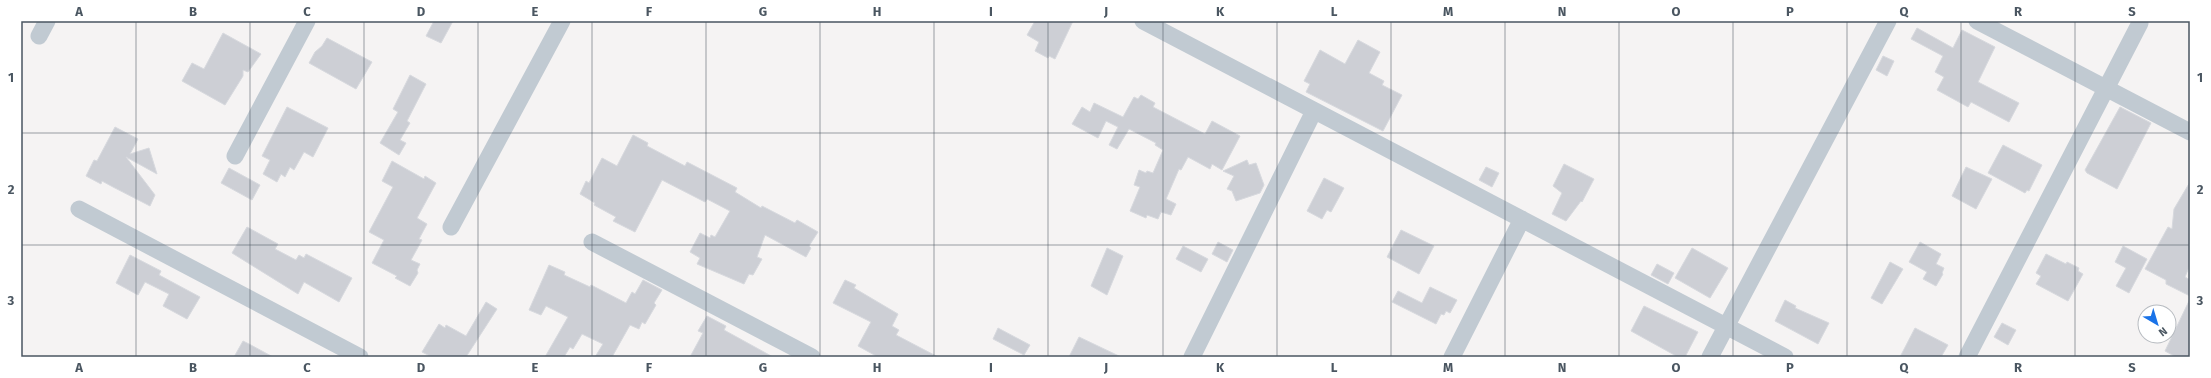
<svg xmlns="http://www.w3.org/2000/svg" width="2211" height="378" viewBox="0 0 2211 378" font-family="'Fira Sans',sans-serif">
	<rect width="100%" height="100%" fill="#f5f3f3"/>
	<path fill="#cdcfd5" stroke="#d7d9de" d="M434 21H453L441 43 426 36Z
		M1035 21H1073L1055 59 1049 56 1048 58 1035 51 1039 42 1027 35Z
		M1917 28 1953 48 1962 30 1995 47 1978 82 2019 103 2009 122 1971 102 1968 107 1937 90 1944 77 1935 72 1943 56 1911 39Z
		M223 33 261 54 248 72 243 70V76L225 105 182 81 192 63 204 69Z
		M327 38 372 62 356 89 309 63 315 52 322 46Z
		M1358 40 1380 52 1369 73 1384 81 1382 85 1402 95 1383 131 1306 92 1310 84 1304 81 1320 50 1345 64Z
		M1883 56 1894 61 1887 76 1876 70Z
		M410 75 426 84 407 121 410 123 400 140 406 143 399 155 380 143 398 112 393 109Z
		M1141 95 1155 103 1153 107 1205 134 1212 121 1240 136 1222 170 1212 164 1210 169 1188 157 1181 170 1179 169 1166 199 1176 204 1171 215 1161 212 1158 219 1147 215 1146 218 1130 211 1140 187 1134 185 1139 170 1146 173 1147 171 1153 173 1163 150 1155 145 1156 143 1129 129 1117 149 1109 145 1118 127 1106 121 1098 138 1072 124 1082 107 1090 112 1094 103 1123 117 1134 97 1138 99Z
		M287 107 328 128 313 157 304 152 294 170 290 167 285 177 281 174 277 182 263 174 270 160 262 156Z
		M2120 107 2151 123 2117 189 2087 173 2085 170Z
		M115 127 138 139 130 154 149 148 157 174 126 157 155 195 150 206 113 187 102 181 101 184 86 176 94 160 97 161Z
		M633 135 648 143 647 146 685 166 687 162 737 188 735 192 761 208 762 206 795 223 797 220 818 232 809 246 811 248 806 257 765 235 757 257 762 259 753 275 749 274 744 284 697 264 700 258 690 252 700 233 710 238 711 235 715 237 730 211 707 199 705 202 662 180 635 232 613 221 616 217 594 205 595 203 580 194 586 181 589 183 602 158 617 166Z
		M2003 145 2042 165 2029 191 2027 190 2025 193 1988 173Z
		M1247 160 1249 165 1256 163 1264 185 1260 193 1236 201 1232 191 1227 189 1234 176 1223 171Z
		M392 161 424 179 425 176 436 183 417 218 427 224 419 239 422 240 411 260 420 264 417 270 418 273 410 286 395 278 397 276 372 263 384 240 369 232 393 187 382 181Z
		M1564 164 1594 179 1582 202 1581 201 1566 221 1552 214 1562 193 1553 186Z
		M1486 167 1499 173 1492 187 1479 180Z
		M1966 167 1992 179 1976 209 1952 196Z
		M229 168 260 185 252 200 221 183Z
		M1324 178 1344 188 1331 212 1327 210 1322 219 1307 211Z
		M2190 182V265L2185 277 2190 280V296L2166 284V280L2145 269 2168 227 2172 229 2174 209Z
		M247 227 278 244 275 249 296 260 299 255 304 258 306 254 352 278 339 302 304 282 298 294 232 253Z
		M1401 230 1434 246 1419 274 1387 257Z
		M1218 242 1233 250 1227 262 1212 254Z
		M1920 242 1941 254 1936 264 1944 268 1942 273 1943 274 1936 286 1923 279 1927 272 1909 262Z
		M1183 246 1208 259 1201 272 1176 259Z
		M2123 246 2147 259 2129 293 2116 286 2126 268 2115 262Z
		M1107 248 1123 256 1107 295 1091 286Z
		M1692 248 1728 268 1710 298 1675 278Z
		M2046 254 2066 264 2067 262 2079 268 2078 271 2083 274 2068 301 2036 284 2041 276 2036 273Z
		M130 255 161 271 159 275 200 297 187 319 163 306 169 294 145 282 138 295 116 283Z
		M1890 262 1903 269 1882 304 1871 298Z
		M1657 264 1674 273 1668 284 1651 275Z
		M549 265 565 272 564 275 590 287 591 285 626 303 632 292 635 294 643 280 662 290 654 303 656 305 645 324 642 322 639 329 630 325 612 357H595L603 344 582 334 573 349 570 347 564 357H545L568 317 546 306 541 315 529 310Z
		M845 280 856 285 854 288 898 314 892 326 899 330 896 335 938 357H878L858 346 871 322 833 303Z
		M1430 287 1457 300 1450 313 1446 311 1444 315 1441 314 1436 324 1392 302 1398 291 1422 303Z
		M2190 299V357H2176L2165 351Z
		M1785 300 1796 306 1795 308 1829 323 1818 344 1775 321Z
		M486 302 497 309 466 357H432L422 352 439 324 445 328 446 325 466 336Z
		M1644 306 1698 332 1685 357H1678L1631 331Z
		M707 316 726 326 724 330 773 357H690L703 333 698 331Z
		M2002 323 2016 330 2008 345 1994 337Z
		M998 328 1030 345 1024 355 993 339Z
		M1915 328 1948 345 1941 357H1900Z
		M1079 337 1121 357H1069Z
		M243 341 249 344 273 357H234Z"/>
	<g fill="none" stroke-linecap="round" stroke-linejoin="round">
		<path stroke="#c1cad2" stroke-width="17" d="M1143 21 1785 357
			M1977 21 2190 132
			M39 36 47 21
			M235 156 307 21
			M79 209 360 357
			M451 227 562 21
			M592 242 812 357
			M1192 357 1314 111
			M1452 357 1522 219
			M1710 357 1888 21
			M1967 357 2140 23"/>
	</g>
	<path fill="none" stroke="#4a5661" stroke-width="1" stroke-opacity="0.55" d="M136 21V357M250 21V357M364 21V357M478 21V357M592 21V357M706 21V357M820 21V357M934 21V357M1048 21V357M1163 21V357M1277 21V357M1391 21V357M1505 21V357M1619 21V357M1733 21V357M1847 21V357M1961 21V357M2075 21V357M21 133H2190M21 245H2190"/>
	<rect width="2211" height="378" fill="none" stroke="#ffffff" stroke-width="44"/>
	<g transform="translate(2157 324) rotate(142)"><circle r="19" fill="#ffffff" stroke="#b7bbc0"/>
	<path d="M0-3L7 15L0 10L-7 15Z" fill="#1a73e8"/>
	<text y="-6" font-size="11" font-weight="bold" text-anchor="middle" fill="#4a5661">N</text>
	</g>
	<rect x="22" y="22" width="2167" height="334" fill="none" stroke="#4a5661" stroke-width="1.5"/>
	<g font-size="13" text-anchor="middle" font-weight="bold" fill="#4a5661">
		<text x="79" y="16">A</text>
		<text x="193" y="16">B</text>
		<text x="307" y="16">C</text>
		<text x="421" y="16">D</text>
		<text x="535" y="16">E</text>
		<text x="649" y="16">F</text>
		<text x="763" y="16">G</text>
		<text x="877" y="16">H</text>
		<text x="991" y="16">I</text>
		<text x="1106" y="16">J</text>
		<text x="1220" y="16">K</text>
		<text x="1334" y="16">L</text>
		<text x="1448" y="16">M</text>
		<text x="1562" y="16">N</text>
		<text x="1676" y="16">O</text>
		<text x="1790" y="16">P</text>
		<text x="1904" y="16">Q</text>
		<text x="2018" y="16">R</text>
		<text x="2132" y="16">S</text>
		<text x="11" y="82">1</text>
		<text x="2200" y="82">1</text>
		<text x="11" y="194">2</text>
		<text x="2200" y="194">2</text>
		<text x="11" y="305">3</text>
		<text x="2200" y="305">3</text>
		<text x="79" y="372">A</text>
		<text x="193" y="372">B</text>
		<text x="307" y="372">C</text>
		<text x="421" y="372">D</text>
		<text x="535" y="372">E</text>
		<text x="649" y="372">F</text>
		<text x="763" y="372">G</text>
		<text x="877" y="372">H</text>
		<text x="991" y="372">I</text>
		<text x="1106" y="372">J</text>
		<text x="1220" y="372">K</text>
		<text x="1334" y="372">L</text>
		<text x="1448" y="372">M</text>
		<text x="1562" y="372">N</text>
		<text x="1676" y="372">O</text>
		<text x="1790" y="372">P</text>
		<text x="1904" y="372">Q</text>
		<text x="2018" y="372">R</text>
		<text x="2132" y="372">S</text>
	</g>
</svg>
